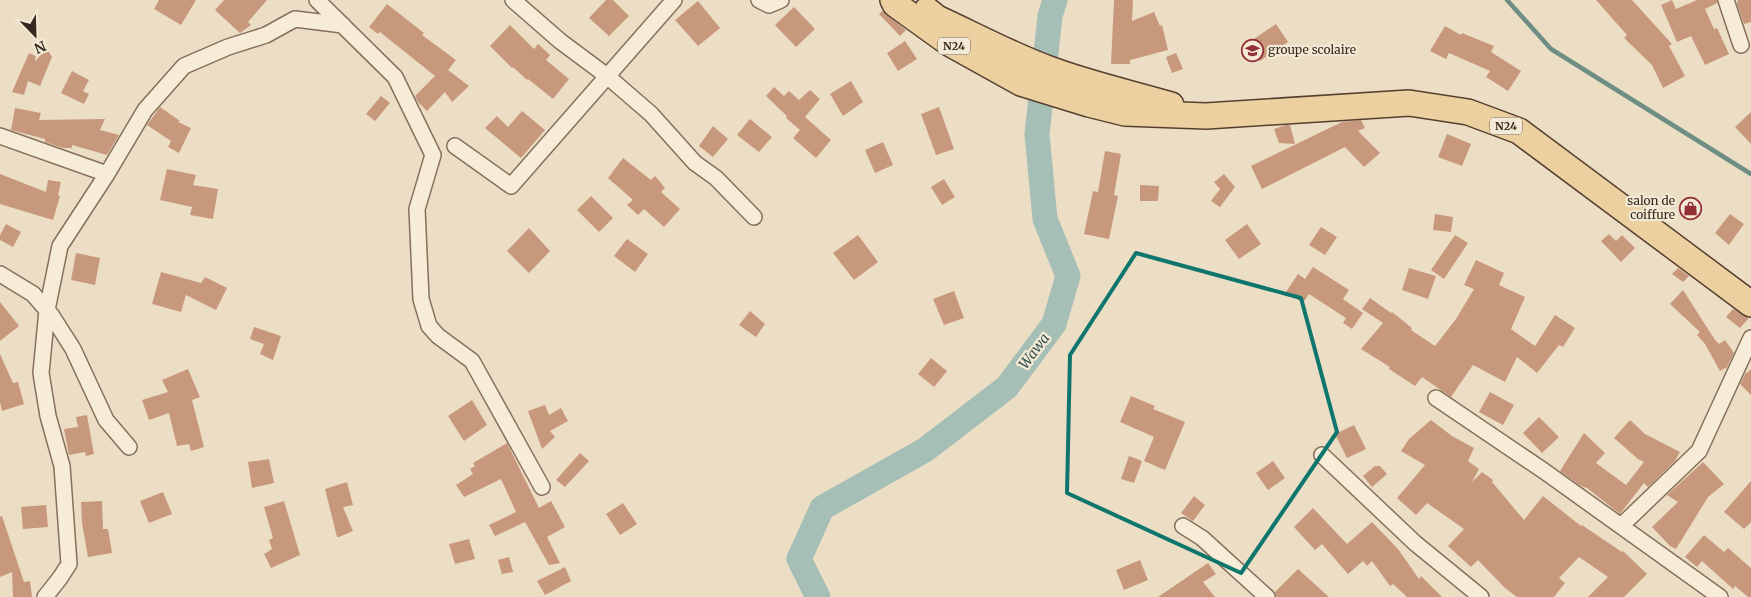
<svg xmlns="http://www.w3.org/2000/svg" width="1751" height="597" viewBox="0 0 1751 597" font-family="Merriweather,serif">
	<rect width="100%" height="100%" fill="#ecdec5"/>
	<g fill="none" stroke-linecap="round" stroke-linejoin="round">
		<path stroke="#6e8d83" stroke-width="4.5" d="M1507 0 1551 49 1751 174"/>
		<path stroke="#a6bfb6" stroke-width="25" d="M818 597 799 559 822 508 925 450 1007 387 1054 324 1068 276 1045 219 1037 134 1050 16 1055 0"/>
	</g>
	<path fill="#c8987d" d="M159 0H196L181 25 154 9Z
		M224 0H267L248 22 251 25 240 33 215 10Z
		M606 0H613L629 16 609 36 589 18Z
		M1114 0H1133L1132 21 1154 12 1160 26 1162 25 1168 50 1130 60V64H1111Z
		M1596 0H1632L1672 44 1669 46 1685 76 1663 88 1652 65 1624 38 1627 35Z
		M1672 0 1676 9 1697 0H1717V3L1705 9 1714 29 1717 28 1729 54 1705 65 1691 36 1677 42 1661 5Z
		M1738 0H1751V22L1744 24 1737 4Z
		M698 1 720 28 698 46 675 20Z
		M387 4 424 33 422 35 456 60 448 70 469 86 452 102 445 92 427 111 418 102 415 96 435 76 380 32 378 34 369 27Z
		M794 7 815 29 796 47 775 25Z
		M882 11 906 30 900 36 879 14Z
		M1276 24 1288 42 1260 61 1248 43Z
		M510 25 534 49 538 44 550 55 546 60 569 79 553 99 528 79 527 80 513 67 512 68 490 46Z
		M1445 26 1461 35 1462 33 1494 46 1491 52 1521 71 1508 91 1486 77 1490 71 1449 53 1446 59 1430 51Z
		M905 41 917 59 898 71 887 53Z
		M46 47 52 57 40 86 28 81 24 95 12 92 29 53 36 56 35 60 36 61Z
		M1176 53 1183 69 1172 73 1166 57Z
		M72 71 89 80 83 91 89 94 84 104 61 93Z
		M851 81 863 102 843 116 830 94Z
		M774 87 784 96 789 91 799 100 810 90 820 99 805 117 831 140 816 158 793 138 800 130 786 118 787 116 766 96Z
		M381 96 390 103 375 121 366 114Z
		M160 107 180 121 178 122 191 128 179 153 168 147 171 141 147 125Z
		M939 107 954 149 936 155 921 114Z
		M15 108 41 113 39 120 105 119 100 130 119 135 107 155 72 145V148H63L45 142V139L11 130Z
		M522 111 545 130 521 158 485 128 497 116 508 127Z
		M1751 112V144L1735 127Z
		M750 119 772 137 759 152 737 135Z
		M1361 120 1365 128 1358 131 1380 153 1364 167 1345 147 1262 189 1251 166 1342 122Z
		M1286 125H1290L1295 144 1279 143 1274 129Z
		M713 126 728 139 713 157 699 146Z
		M1447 134 1471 144 1462 166 1438 157Z
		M883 142 893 165 875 173 865 150Z
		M1105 151 1121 154 1114 195 1118 196 1109 239 1084 234 1093 191 1098 192Z
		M623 158 651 180 655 176 665 188 661 192 680 209 664 227 644 209 638 215 627 205 633 200 608 178Z
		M167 169 196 175 193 185 218 189 213 219 190 215 192 207 160 200Z
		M0 174 46 192 48 180 61 182 58 195 60 196 53 220 0 204Z
		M1224 174 1235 187 1220 207 1211 201 1220 189 1214 182Z
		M944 179 955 197 942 205 931 187Z
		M1140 185 1159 186 1158 201H1140Z
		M591 196 613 218 599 232 577 210Z
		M1435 214 1453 217 1451 232 1433 230Z
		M1730 214 1744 224 1729 245 1715 233Z
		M6 224 21 232 13 247 0 240V235Z
		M1247 224 1261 244 1239 259 1225 240Z
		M1321 227 1337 237 1325 255 1309 245Z
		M529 228 550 251 529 273 507 251Z
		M1609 234 1616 241 1622 235 1635 248 1621 262 1601 241Z
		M858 235 878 262 854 280 833 253Z
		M1455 235 1468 243 1444 279 1431 270Z
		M627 239 648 254 635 272 614 256Z
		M76 253 100 258 95 285 71 280Z
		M1476 260 1504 273 1499 285 1525 297 1511 329 1535 346 1555 315 1575 328 1563 347 1559 345 1537 373 1517 357 1505 382 1473 365 1451 397 1422 377 1415 386 1389 369 1390 367 1361 349 1383 323 1362 309 1370 298 1391 313 1392 312 1412 328 1411 330 1435 346 1456 319 1474 289 1464 285Z
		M1313 267 1349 290 1343 299 1363 313 1352 329 1343 323 1346 318 1309 294 1303 303 1286 292 1298 274 1305 279Z
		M1409 268 1436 276 1428 299 1402 290Z
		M1678 268 1689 276 1683 282 1672 274Z
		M161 272 201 283 205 277 227 288 216 310 186 295 181 312 152 304Z
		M1683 290 1715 340 1719 344 1725 340 1734 353 1726 369 1725 368 1720 371 1705 344 1697 335 1700 332 1670 304Z
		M954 291 964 318 944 325 933 299Z
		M0 302 19 326 0 341Z
		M1733 309 1749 318 1740 328 1726 317Z
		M750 311 765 324 756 337 739 325Z
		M254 327 281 336 273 360 260 354 264 344 250 339Z
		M0 354 13 383 18 382 24 404 2 411 0 402Z
		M931 358 947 371 934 387 918 374Z
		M188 369 200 397 192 400 204 447 191 451 189 444 177 446 169 413 149 420 142 400 168 392 162 380Z
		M1751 369V395L1740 384 1746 372 1747 373Z
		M1490 392 1514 405 1503 425 1479 412Z
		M1131 396 1155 406 1153 409 1185 422 1165 470 1144 461 1154 437 1120 422Z
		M472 400 487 425 464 441 448 416Z
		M545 405 549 415 561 408 568 421 550 431 555 437 542 449 528 411Z
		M87 415 94 454 86 456 85 452 69 455 64 429 78 427 76 417Z
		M1539 417 1559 437 1542 453 1523 433Z
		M1431 420 1452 436 1474 448 1468 461 1479 469 1472 482 1482 472 1493 480 1492 482 1524 520 1543 496 1581 526 1582 525 1622 552 1623 551 1647 574 1624 597H1588L1608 577 1579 557 1559 578 1565 583 1554 597H1517L1505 588 1478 560 1471 567 1448 546 1464 529 1427 503 1416 515 1397 498 1425 465 1401 451 1409 439Z
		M1630 420 1645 434 1680 452 1675 461 1648 487 1644 483 1620 514 1587 488 1581 486 1560 471 1584 433 1605 453 1596 463 1626 485 1644 462 1638 459 1614 438Z
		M1354 425 1366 449 1347 458 1335 434Z
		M507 443 539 508 551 501 565 527 547 537 560 563 549 565 525 522 495 536 489 525 516 512 501 479 464 497 456 485 473 474 470 469 475 466 473 463Z
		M580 453 589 461 565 487 556 480Z
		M1129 456 1142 461 1134 483 1121 479Z
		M269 459 274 483 252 488 248 462Z
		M1273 461 1285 478 1268 490 1256 473Z
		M1703 462 1724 484 1708 497 1676 549 1670 546 1652 527 1678 502 1667 495Z
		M1375 466H1380L1387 474 1372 487 1363 476Z
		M1751 481V522L1744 529 1724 512Z
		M347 482 353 505 343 507 353 531 339 537H337L325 489Z
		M163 492 172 514 149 523 140 501Z
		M1194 496 1205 505 1193 521 1181 513Z
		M102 501 103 529H108L112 553 88 557 82 523 81 502Z
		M284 501 300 555 271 568 264 554 272 549 269 540 273 538 264 507Z
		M623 503 637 524 620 535 606 514Z
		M46 505 48 527 23 529 21 507Z
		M1313 508 1347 544 1372 522 1398 549 1419 579 1421 576 1442 597H1407L1393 584 1390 586 1372 561 1367 566 1363 561 1348 574 1322 544 1315 550 1294 527Z
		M2 516 24 582 30 581 32 597H13L12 572 0 577V517Z
		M1704 535 1724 552 1728 548 1751 568V597H1748L1735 586 1733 589 1702 561 1697 567 1685 557Z
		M469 539 475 559 455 564 449 544Z
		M509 557 513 572 502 574 498 560Z
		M1140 560 1148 580 1124 590 1116 570Z
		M1208 563 1216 574 1203 582 1215 597H1158Z
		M565 567 571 581 545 595 537 581Z
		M1298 569 1329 597H1276L1275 592Z"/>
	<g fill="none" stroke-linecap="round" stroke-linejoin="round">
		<defs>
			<path id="street" d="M317 0 395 77 433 155 417 209 421 299 429 326 438 336 472 361 542 487
				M513 0 560 41 607 76 651 114 695 163 716 178 754 217
				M759 0 769 5 781 0
				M1726 0 1741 45
				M0 136 107 174
				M455 146 511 186 674 0
				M0 274 33 294 52 316 73 349 106 420 129 447
				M1436 398 1544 471 1720 597
				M1322 455 1415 543 1481 597
				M1183 526 1202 538 1267 597
				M1621 526 1699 451 1751 338
				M45 597 60 578 69 564 62 466 48 416 41 373 47 310 60 246 107 174 145 110 184 66 228 47 266 35 295 19 343 25"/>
			<path id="primary" d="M893 0 895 4 949 43 1021 83 1089 104 1125 113 1206 116 1409 103 1468 112 1519 131 1751 304
				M927 10 937 18C974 35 1011 55 1049 69 1089 84 1130 93 1171 105"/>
		</defs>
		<use href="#street" stroke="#86705c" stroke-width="18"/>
		<use href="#primary" stroke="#543f30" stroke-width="28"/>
		<use href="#street" stroke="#f7ecd8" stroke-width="15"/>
		<use href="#primary" stroke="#edd09f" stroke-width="25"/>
	</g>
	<path fill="none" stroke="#0f766e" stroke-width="4" stroke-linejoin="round" d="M1136 253 1301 298 1337 432 1241 573 1067 493 1070 355Z"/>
	<defs>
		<symbol id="school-ring" viewBox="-11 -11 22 22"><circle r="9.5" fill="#f4e9d4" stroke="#912f35" stroke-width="1.5"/><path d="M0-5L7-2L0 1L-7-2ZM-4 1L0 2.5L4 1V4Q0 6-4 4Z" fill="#912f35"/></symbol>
		<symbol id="shop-ring" viewBox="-11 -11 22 22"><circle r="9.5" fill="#f4e9d4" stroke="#912f35" stroke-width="1.5"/><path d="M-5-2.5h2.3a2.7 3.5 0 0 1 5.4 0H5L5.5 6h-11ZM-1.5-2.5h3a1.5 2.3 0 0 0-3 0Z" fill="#912f35"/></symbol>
	</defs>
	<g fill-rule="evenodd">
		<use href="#school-ring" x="1240" y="38" width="25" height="25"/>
		<use href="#shop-ring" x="1678" y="196" width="25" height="25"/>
	</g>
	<g text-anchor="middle" stroke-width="4.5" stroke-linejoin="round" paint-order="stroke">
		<g fill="#f4e9d4" stroke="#6f6355" stroke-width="1">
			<rect x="938" y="37.5" width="32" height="17" rx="4"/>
			<rect x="1490" y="117.5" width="32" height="17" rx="4"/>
		</g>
		<g font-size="11" font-weight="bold" fill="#36291f">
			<text x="954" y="50">N24</text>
			<text x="1506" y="130">N24</text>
		</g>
		<g font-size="12" fill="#36291f" stroke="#f4e9d4" text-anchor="start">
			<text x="1268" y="54">groupe scolaire</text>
			<text x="1675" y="205" text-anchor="end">salon de<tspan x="1675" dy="14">coiffure</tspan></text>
		</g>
		<g font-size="14" font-style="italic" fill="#2f5551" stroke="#f4e9d4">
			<text transform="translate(1034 351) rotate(-53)" y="5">Wawa</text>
		</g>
	</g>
	<g transform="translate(35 35) rotate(157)" stroke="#f4e9d4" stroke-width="4" paint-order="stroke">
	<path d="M0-4L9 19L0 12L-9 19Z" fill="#36291f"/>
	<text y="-8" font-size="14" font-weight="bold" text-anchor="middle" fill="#36291f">N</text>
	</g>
</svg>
